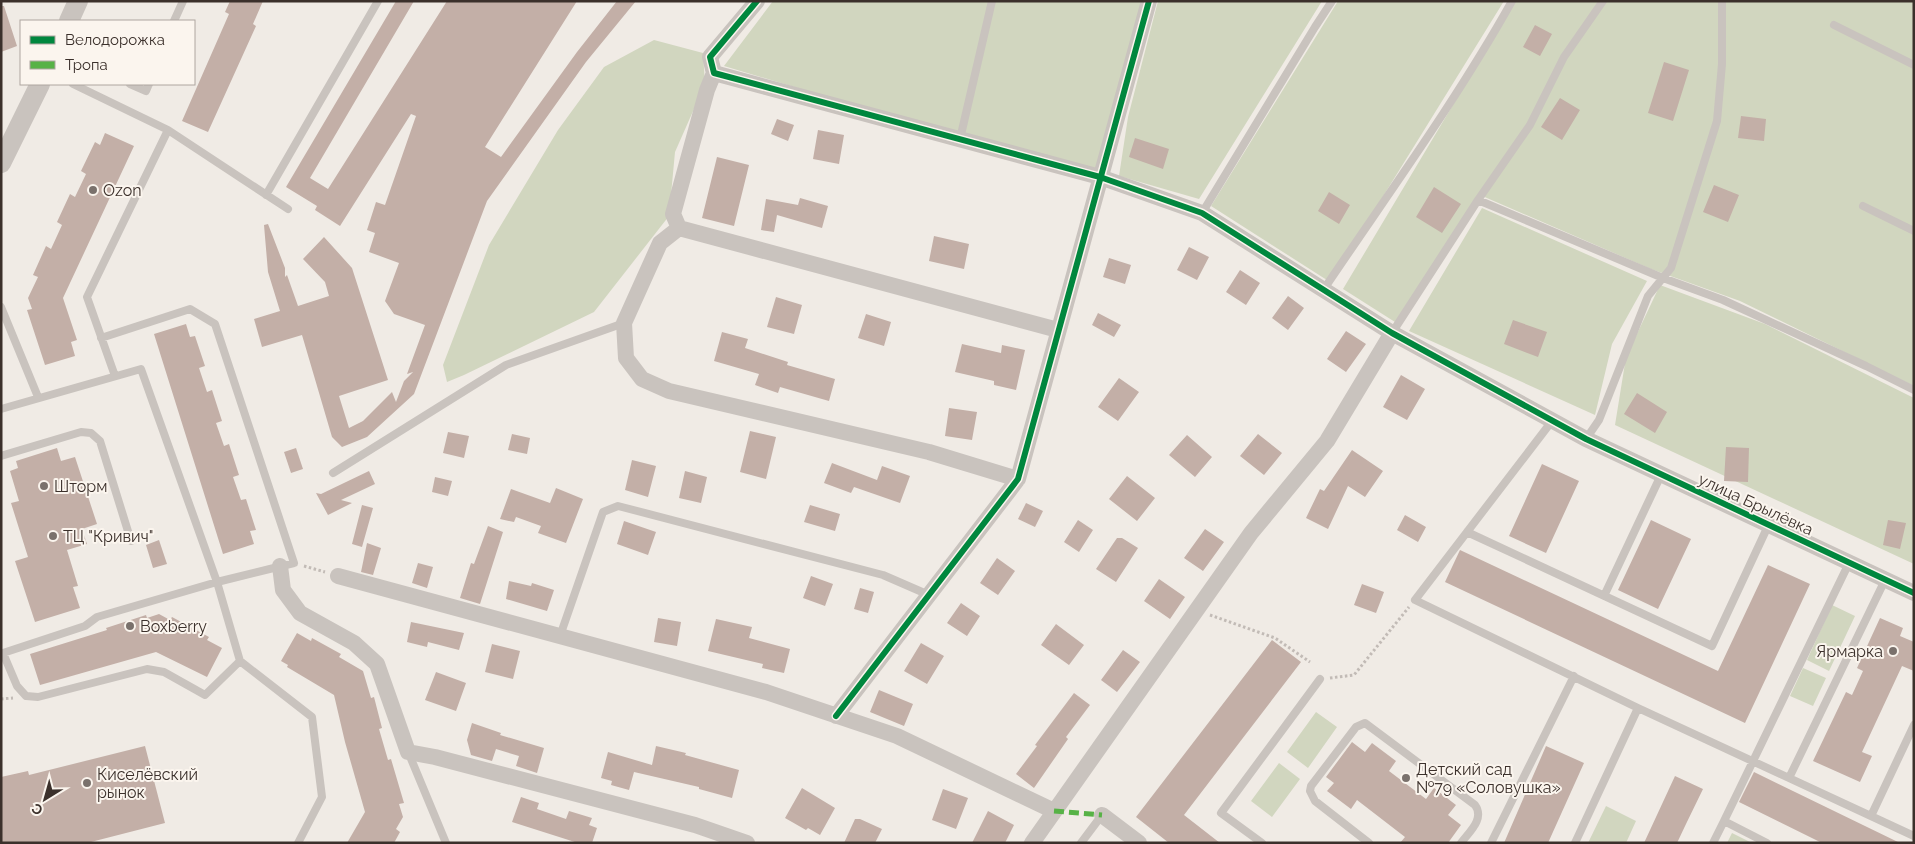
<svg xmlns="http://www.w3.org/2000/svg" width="1915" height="844" viewBox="0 0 1915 844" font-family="Raleway,sans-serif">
	<rect width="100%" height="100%" fill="#f0ebe5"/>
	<path fill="#d1d6bf" d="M773 1H1144L1104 171 948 133 724 66Z
		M1158 1H1322L1199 199 1119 176 1128 117Z
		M1338 1H1504L1330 282 1211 206Z
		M1515 1H1914V386L1740 301 1651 269 1480 195 1395 322 1343 289Z
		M654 40 703 53 705 84 675 152 669 216 594 312 464 375 447 382 443 365 489 245 558 130 604 67Z
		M1482 208 1647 281 1612 344 1595 415 1409 331Z
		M1660 285 1765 324 1914 398V564L1615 425 1626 357Z
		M1832 605 1855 616 1829 671 1807 660Z
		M1803 668 1826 678 1813 706 1790 696Z
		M1316 712 1337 727 1308 768 1287 752Z
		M1279 763 1300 779 1272 817 1251 801Z
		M1606 806 1636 821 1626 843H1588Z
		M1732 833 1752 843H1727Z"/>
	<path fill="#c3afa7" d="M230 1H263L253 24 256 26 208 132 182 121 229 14 225 12Z
		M396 1H414L310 178 328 189 447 1H577L485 147 501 157 577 52 617 1H636L586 62 487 201 414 394 367 437 342 447 332 437 302 335 262 347 254 319 280 311 268 272 264 225 268 224 285 268V277L287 275 298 306 329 296 325 282 303 259 324 237 352 268 388 380 339 396 349 428 363 421 392 392 396 402 404 381 413 372 407 374 425 325 394 314 385 301 399 263 369 252 375 233 367 230 376 202 385 205 416 116 411 114 340 226 315 210 317 206 286 187Z
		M1 6H4L17 46 1 52Z
		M1535 25 1552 34 1540 56 1523 47Z
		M1664 62 1689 70 1673 121 1648 113Z
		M1560 98 1580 110 1562 140 1541 127Z
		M1741 116 1766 119 1764 141 1738 138Z
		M777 119 794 125 788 141 771 134Z
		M818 130 844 135 839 164 813 159Z
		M105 133 134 146 63 298 77 340 71 342 75 356 45 365 27 310 32 309 28 298 38 277 33 275 46 246 51 249 62 225 57 222 70 194 75 197 86 174 81 171 95 142 100 145Z
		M1135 138 1169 149 1163 169 1129 157Z
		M717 157 749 165 734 226 702 218Z
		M1714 185 1739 195 1728 222 1703 212Z
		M1434 187 1461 204 1442 233 1416 217Z
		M1329 192 1350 205 1339 224 1318 211Z
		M800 198 828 206 822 228 777 215 774 232 761 230 766 199 798 205Z
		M934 236 969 244 964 269 929 261Z
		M1189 247 1209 257 1197 280 1177 270Z
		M1109 258 1131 265 1125 284 1103 277Z
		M1240 270 1260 283 1246 305 1226 292Z
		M1288 296 1304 308 1288 330 1272 318Z
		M776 297 802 305 794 334 767 327Z
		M1098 313 1121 325 1114 337 1092 325Z
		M866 314 891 322 884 346 858 338Z
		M1513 320 1547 332 1538 357 1504 344Z
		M186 324 190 337 195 336 205 366 199 368 207 392 212 390 222 421 216 423 224 446 229 444 239 475 233 477 241 500 246 499 256 530 250 531 254 544 223 554 154 334Z
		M1346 331 1366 344 1346 372 1327 359Z
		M722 332 748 339 745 348 788 362 787 365 835 379 829 401 780 387 778 393 755 385 759 374 714 361Z
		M962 344 1001 353 1002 345 1025 350 1016 390 994 385V381L955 372Z
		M1401 375 1425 389 1407 420 1383 407Z
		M1119 378 1139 392 1118 421 1098 407Z
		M1637 393 1667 412 1655 433 1624 414Z
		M949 408 977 412 972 440 945 436Z
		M750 431 776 437 766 479 740 472Z
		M448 432 469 436 464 458 443 453Z
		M512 434 530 438 527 454 508 450Z
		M1258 434 1282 453 1264 475 1240 456Z
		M1187 435 1212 457 1195 477 1169 455Z
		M1726 447 1749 448 1748 482 1724 481Z
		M57 448 61 461 75 457 97 524 82 529 87 544 67 550 78 586 73 587 80 608 35 622 15 561 28 557 11 503 19 501 10 471 18 468 16 461Z
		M296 448 303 469 291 473 284 452Z
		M1352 450 1383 471 1365 497 1348 486 1328 529 1306 518 1320 489 1324 491Z
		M632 460 656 466 648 497 625 490Z
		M832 463 877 480 882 466 910 476 900 503 854 487 851 493 824 483Z
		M1542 464 1579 481 1546 553 1509 536Z
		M369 471 375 484 341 500 352 503 328 515 316 493 321 494Z
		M685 471 707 477 701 503 679 498Z
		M1127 476 1155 498 1137 521 1109 499Z
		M435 477 452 481 448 496 432 492Z
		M556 488 583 499 566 543 538 533 541 526 516 517 514 522 500 519 511 489 550 503Z
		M1026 503 1043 511 1035 527 1018 519Z
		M362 505 373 508 362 547 352 544Z
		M810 505 840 514 835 531 804 522Z
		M1405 515 1426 527 1418 542 1397 530Z
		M1078 520 1093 530 1079 552 1064 542Z
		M1651 520 1691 539 1658 609 1618 590Z
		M1888 520 1906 523 1900 549 1883 545Z
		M624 521 656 532 648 555 617 544Z
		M488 526 503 532 480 604 460 598 471 563 474 564Z
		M1205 529 1224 542 1203 571 1184 558Z
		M1117 538H1122L1138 548 1116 582 1096 569Z
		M159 540 167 564 153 568 146 545Z
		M367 543 381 548 373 575 361 572Z
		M1460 550 1718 671 1768 565 1810 584 1745 723 1445 582Z
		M997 558 1015 571 998 595 980 583Z
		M418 563 433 567 427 588 412 583Z
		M811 576 833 584 825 606 803 598Z
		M1159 579 1185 597 1170 619 1144 601Z
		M509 581 531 586 532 583 554 590 547 611 506 599Z
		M1362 584 1384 592 1376 613 1354 605Z
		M860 588 874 592 868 613 854 609Z
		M961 603 980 616 967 636 947 623Z
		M159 614 170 620 172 617 209 637 207 640 222 648 207 677 156 652 40 685 30 654 107 630 106 628 146 615 147 618Z
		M658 618 681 622 677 646 654 642Z
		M1880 618 1903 628 1900 636 1914 642V671L1902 666 1862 752 1872 756 1860 782 1813 761 1846 692 1852 695 1863 671 1857 668Z
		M716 619 752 627 749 638 790 649 784 673 762 668 763 664 708 651Z
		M411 622 464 633 459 650 428 642 427 647 407 642Z
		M1056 624 1084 645 1069 665 1041 645Z
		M297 633 311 641 312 638 341 654 339 657 363 671 371 698 374 697 382 728 379 729 388 760 391 759 404 803 399 804 403 817 396 829 400 832 394 843H347L365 812 345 742 334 695 287 667 288 665 281 661Z
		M1272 640 1301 662 1184 815 1220 843H1169L1136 817Z
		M921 643 944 656 927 684 904 671Z
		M492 644 520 651 513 679 485 672Z
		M1123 650 1140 662 1117 692 1101 680Z
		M436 672 466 683 456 711 425 700Z
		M879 690 913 704 904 726 870 712Z
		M1074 693 1090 705 1066 737 1068 739 1034 788 1016 774 1037 746 1035 745Z
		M472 723 501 733 500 735 544 748 537 773 516 766 519 756 496 749 492 761 471 755 467 740Z
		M1352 742 1365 752 1372 743 1396 761 1389 771 1426 799 1434 788 1456 805 1448 815 1461 825 1448 843H1400L1405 837 1357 800 1351 809 1327 791 1334 783 1326 777Z
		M145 746 165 823 87 843H1V777L28 771 29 775Z
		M656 746 686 753 685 755 739 770 732 798 699 789V787L634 772 629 790 611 785 612 781 601 778 608 752 652 765Z
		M1546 746 1584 763 1548 843H1504Z
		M1754 772 1900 843H1822L1739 802Z
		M1675 776 1703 789 1686 824 1677 843H1644Z
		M802 788 835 808 820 835 808 828 806 830 785 818Z
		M943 789 968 798 956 829 932 820Z
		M521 797 539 803 537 809 566 819 569 811 592 818 589 825 597 828 592 843H578L512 822Z
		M988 811 1014 825 1005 843H972Z
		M855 819H860L882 829 875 843H844Z"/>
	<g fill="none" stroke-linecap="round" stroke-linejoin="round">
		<path stroke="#c2bbb6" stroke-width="3" stroke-dasharray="2.5 2.5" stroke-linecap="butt" d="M304 566 325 572
			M1210 615 1275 638 1310 662
			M1330 678 1354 675 1409 607
			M1 699 13 698"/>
		<path stroke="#c9c3be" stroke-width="8" d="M174 21 183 1
			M1834 25 1914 65
			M73 84 168 130 288 209
			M130 84 146 91 149 84
			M960 139 992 1
			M266 195 378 1
			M1478 200 1530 125 1564 57 1603 1
			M1863 206 1914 231
			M1202 213 1315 27 1332 1
			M1324 289C1388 194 1456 101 1512 1
			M1 307 38 397
			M1392 333 1478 200 1663 278 1723 300 1866 366 1914 390
			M101 338 190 309 215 324 294 563 217 582 97 617 85 626 3 653 17 686 26 696 38 697 147 669 164 672 205 695 240 661
			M115 376 87 297 168 130
			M1 409 141 369 217 582 240 661 312 717 322 797 298 843
			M1552 421 1415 600 1638 708 1914 836
			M1586 439 1599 420 1648 296 1671 268 1717 121 1722 64V1
			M1 456 81 432 91 433 100 441 131 541
			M333 473 506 365 624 323
			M1467 532 1712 646 1768 526
			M1604 596 1661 475
			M560 636 603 512 618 506 883 575 929 595
			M409 754 446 843
			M1789 778 1885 580
			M1871 816 1914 725
			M1724 821 1849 563
			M1081 843 1102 815
			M1262 843 1221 813 1320 679
			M1369 843 1315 801 1310 791 1311 786 1356 727 1365 723 1475 805C1485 819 1469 832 1461 843
			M1491 843 1574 676
			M1575 843 1638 708
			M1713 843 1724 821 1767 843"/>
		<path stroke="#c9c3be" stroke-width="16" d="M757 1 710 57 714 73 1100 177 1202 213 1392 333 1586 439 1914 593
			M679 228 660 243 624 323 626 358 642 379 669 391 929 452 1018 479
			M679 228 1058 330
			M679 228 673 214 707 90 714 73
			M280 566 283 590 300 613 354 643 377 664 408 752 435 757 695 825 747 843
			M338 576 766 692 897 736 1054 811
			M836 716 1018 479 1149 1
			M1102 815 1139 843
			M1032 843 1251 533 1327 441 1392 333"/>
		<path stroke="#c9c3be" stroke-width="20" d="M69 21 78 1
			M1 163 40 84"/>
		<path stroke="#57b246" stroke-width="5" stroke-dasharray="10 5" stroke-linecap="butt" d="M1054 811 1102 815"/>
		<defs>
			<path id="cycleway" d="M757 1 710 57 714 73 1100 177 1202 213 1392 333 1586 439 1914 593
				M836 716 1018 479 1149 1"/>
		</defs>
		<use href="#cycleway" stroke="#fbf5ee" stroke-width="9"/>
		<use href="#cycleway" stroke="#00873e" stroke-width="6"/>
	</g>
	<g fill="#7a716c" stroke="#fbf5ee" stroke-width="2">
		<circle cx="93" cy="190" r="5"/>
		<circle cx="44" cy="486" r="5"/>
		<circle cx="53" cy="536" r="5"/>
		<circle cx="130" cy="626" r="5"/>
		<circle cx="1893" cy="651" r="5"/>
		<circle cx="1406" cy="778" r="5"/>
		<circle cx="87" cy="783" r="5"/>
	</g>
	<g text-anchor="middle" stroke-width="4" stroke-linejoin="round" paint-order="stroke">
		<g font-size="16" fill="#3b302b" stroke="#fbf5ee" text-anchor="start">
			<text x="103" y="196">Ozon</text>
			<text x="54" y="492">Шторм</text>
			<text x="63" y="542">ТЦ "Кривич"</text>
			<text x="140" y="632">Boxberry</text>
			<text x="1883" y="657" text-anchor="end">Ярмарка</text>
			<text x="1416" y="775">Детский сад<tspan x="1416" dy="18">№79 «Соловушка»</tspan></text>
			<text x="97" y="780">Киселёвский<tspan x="97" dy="18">рынок</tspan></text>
		</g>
		<g font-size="16" fill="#3b302b" stroke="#fbf5ee">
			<text transform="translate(1756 504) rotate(25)" y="6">улица Брылёвка</text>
		</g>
	</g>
	<rect width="1915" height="844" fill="none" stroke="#3b302b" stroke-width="5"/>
	<rect x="20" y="20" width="175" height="65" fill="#fbf5ee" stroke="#aea6a0"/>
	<rect x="30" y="36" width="25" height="8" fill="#00873e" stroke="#aea6a0"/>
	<text x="65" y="45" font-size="15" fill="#3b302b">Велодорожка</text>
	<rect x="30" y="61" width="25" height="8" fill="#57b246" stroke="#aea6a0"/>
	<text x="65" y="70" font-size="15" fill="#3b302b">Тропа</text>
	<g transform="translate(45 799) rotate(217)" stroke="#fbf5ee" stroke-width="4" paint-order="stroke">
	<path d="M0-4L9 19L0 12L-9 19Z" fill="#3b302b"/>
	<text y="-8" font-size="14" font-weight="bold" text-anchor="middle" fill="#3b302b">С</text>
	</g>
</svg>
